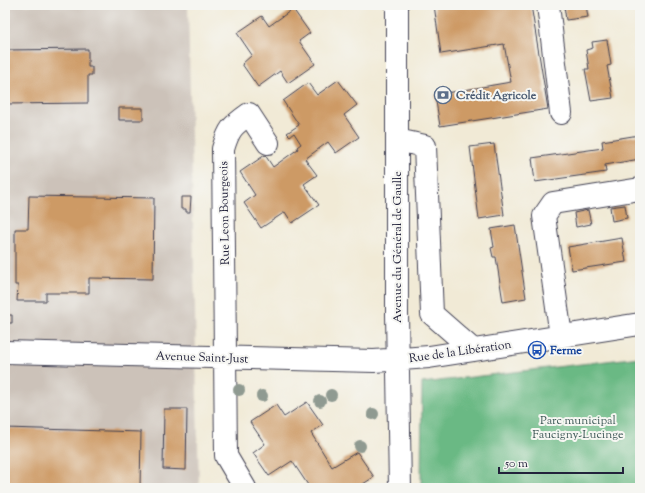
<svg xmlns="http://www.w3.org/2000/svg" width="645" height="493" viewBox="0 0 645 493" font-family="'Sorts Mill Goudy',serif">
	<rect width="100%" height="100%" fill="#f6f6f2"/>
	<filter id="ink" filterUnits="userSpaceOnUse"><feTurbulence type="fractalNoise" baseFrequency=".025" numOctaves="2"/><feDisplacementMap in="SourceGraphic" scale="8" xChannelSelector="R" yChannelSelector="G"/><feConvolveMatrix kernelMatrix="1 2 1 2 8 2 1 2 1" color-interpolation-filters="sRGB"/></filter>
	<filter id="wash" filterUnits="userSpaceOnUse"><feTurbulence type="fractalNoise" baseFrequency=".012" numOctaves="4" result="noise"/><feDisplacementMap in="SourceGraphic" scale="16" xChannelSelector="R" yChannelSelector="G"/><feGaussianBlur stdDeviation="0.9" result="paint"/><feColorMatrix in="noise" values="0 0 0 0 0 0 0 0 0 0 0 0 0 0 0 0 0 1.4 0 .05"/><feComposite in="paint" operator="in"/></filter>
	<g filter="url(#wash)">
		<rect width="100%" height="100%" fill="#f1ead6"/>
		<path fill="#ccc2b9" d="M5 5H188L199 488H5Z"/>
		<path fill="#6bb984" stroke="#466e60" d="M640 357V488H421L422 383Z"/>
		<g id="blocks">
			<path fill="#cd9a65" d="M434 5H531L548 109 440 126 435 95 511 82 504 44 441 54Z
				M564 5H586L588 17 566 20Z
				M293 9 310 33 299 41 315 64 288 83 280 71 258 87 242 64 252 55 237 33 262 16 269 26Z
				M607 40 611 65 607 66 613 98 591 101 585 69H589L586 50 593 48 592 42Z
				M88 49V67H92V75H88V103L5 104V50Z
				M338 80 357 105 344 115 359 137 336 153 328 142 305 159 317 175 304 184 319 205 292 223 285 212 261 228 244 203 255 195 240 172 265 155 273 167 298 149 297 147 301 144 294 133 290 136 287 133 299 125 283 101 308 83 317 95Z
				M119 108H143V120H119Z
				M639 135 640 159 605 165 606 172 535 182 532 158 603 148 602 141Z
				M494 144 504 215 479 219 470 147Z
				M29 196 154 198 153 279 89 278V293H46V301H17L18 285H15V229H28Z
				M181 197H191L190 212H186V209H181Z
				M625 205 627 218 612 221 610 207Z
				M588 210 591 224 576 227 574 213Z
				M515 225 526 298 503 302 496 257H493L491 248 494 247 491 229Z
				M622 238 626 262 572 270 568 247Z
				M5 315H12V323H5Z
				M307 402 323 425 311 433 332 467 357 452 374 477 363 484 365 488H310L292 461 269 476 253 453 265 444 250 422 276 405 284 417Z
				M164 409H187L186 470 163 469Z
				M5 428 141 432 140 488H5Z"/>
		</g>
	</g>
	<g filter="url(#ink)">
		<use href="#blocks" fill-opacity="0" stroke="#414052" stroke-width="1"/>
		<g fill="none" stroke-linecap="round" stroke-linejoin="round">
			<defs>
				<path id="minor" d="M397 5V314L400 488
					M548 5 561 113
					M397 140 425 146 432 314 472 349
					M561 336 544 216 553 203 640 189
					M5 352 374 361 429 357 640 324
					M245 488 226 456 223 149C229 129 232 126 249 114L268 143"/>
			</defs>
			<use href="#minor" stroke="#414052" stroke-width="24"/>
			<use href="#minor" stroke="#fff" stroke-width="22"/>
		</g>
		<g fill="#8f9a91">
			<circle cx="239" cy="390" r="6"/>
			<circle cx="331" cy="395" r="6"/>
			<circle cx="262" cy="396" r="6"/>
			<circle cx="320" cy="401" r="6"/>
			<circle cx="373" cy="414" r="6"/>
			<circle cx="360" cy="446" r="6"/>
		</g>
	</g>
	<defs>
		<symbol id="bank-ring" viewBox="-11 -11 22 22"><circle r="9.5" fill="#f6f6f2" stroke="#5c6f8a" stroke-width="1.5"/><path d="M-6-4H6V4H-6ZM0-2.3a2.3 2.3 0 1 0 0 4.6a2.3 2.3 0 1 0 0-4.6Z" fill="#5c6f8a"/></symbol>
		<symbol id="bus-ring" viewBox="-11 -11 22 22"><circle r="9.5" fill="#f6f6f2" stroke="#1a4fb4" stroke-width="1.5"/><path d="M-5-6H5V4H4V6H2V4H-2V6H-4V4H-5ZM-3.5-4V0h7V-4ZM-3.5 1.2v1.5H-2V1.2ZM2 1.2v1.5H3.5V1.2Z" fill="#1a4fb4"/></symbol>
	</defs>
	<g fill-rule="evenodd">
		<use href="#bank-ring" x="433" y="85" width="20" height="20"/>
		<use href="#bus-ring" x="527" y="340" width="20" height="20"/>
	</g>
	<g text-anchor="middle" stroke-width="4" stroke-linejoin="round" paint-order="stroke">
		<g font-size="12" font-weight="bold" fill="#4e5e75" stroke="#f6f6f2" text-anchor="start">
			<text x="456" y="99">Crédit Agricole</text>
		</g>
		<g font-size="12" fill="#22223b" stroke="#f6f6f2">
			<text transform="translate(224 213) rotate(-91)" y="4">Rue Leon Bourgeois</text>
			<text transform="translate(397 247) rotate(-90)" y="4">Avenue du Général de Gaulle</text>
			<text transform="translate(460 351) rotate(-8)" y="4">Rue de la Libération</text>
			<text transform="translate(202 357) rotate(2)" y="4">Avenue Saint-Just</text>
		</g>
		<g font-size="12" font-weight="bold" fill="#164399" stroke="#f6f6f2" text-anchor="start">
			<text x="550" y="354">Ferme</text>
		</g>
		<g font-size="12" fill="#3f5958" stroke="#f6f6f2">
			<text x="578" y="424">Parc municipal<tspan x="578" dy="14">Faucigny-Lucinge</tspan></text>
		</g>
	</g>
	<rect width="645" height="493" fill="none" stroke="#f6f6f2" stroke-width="20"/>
	<path d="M499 467v6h124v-6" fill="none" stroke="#22223b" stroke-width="2"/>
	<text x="505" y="467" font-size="12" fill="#22223b" stroke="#f6f6f2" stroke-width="3" paint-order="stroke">50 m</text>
</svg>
